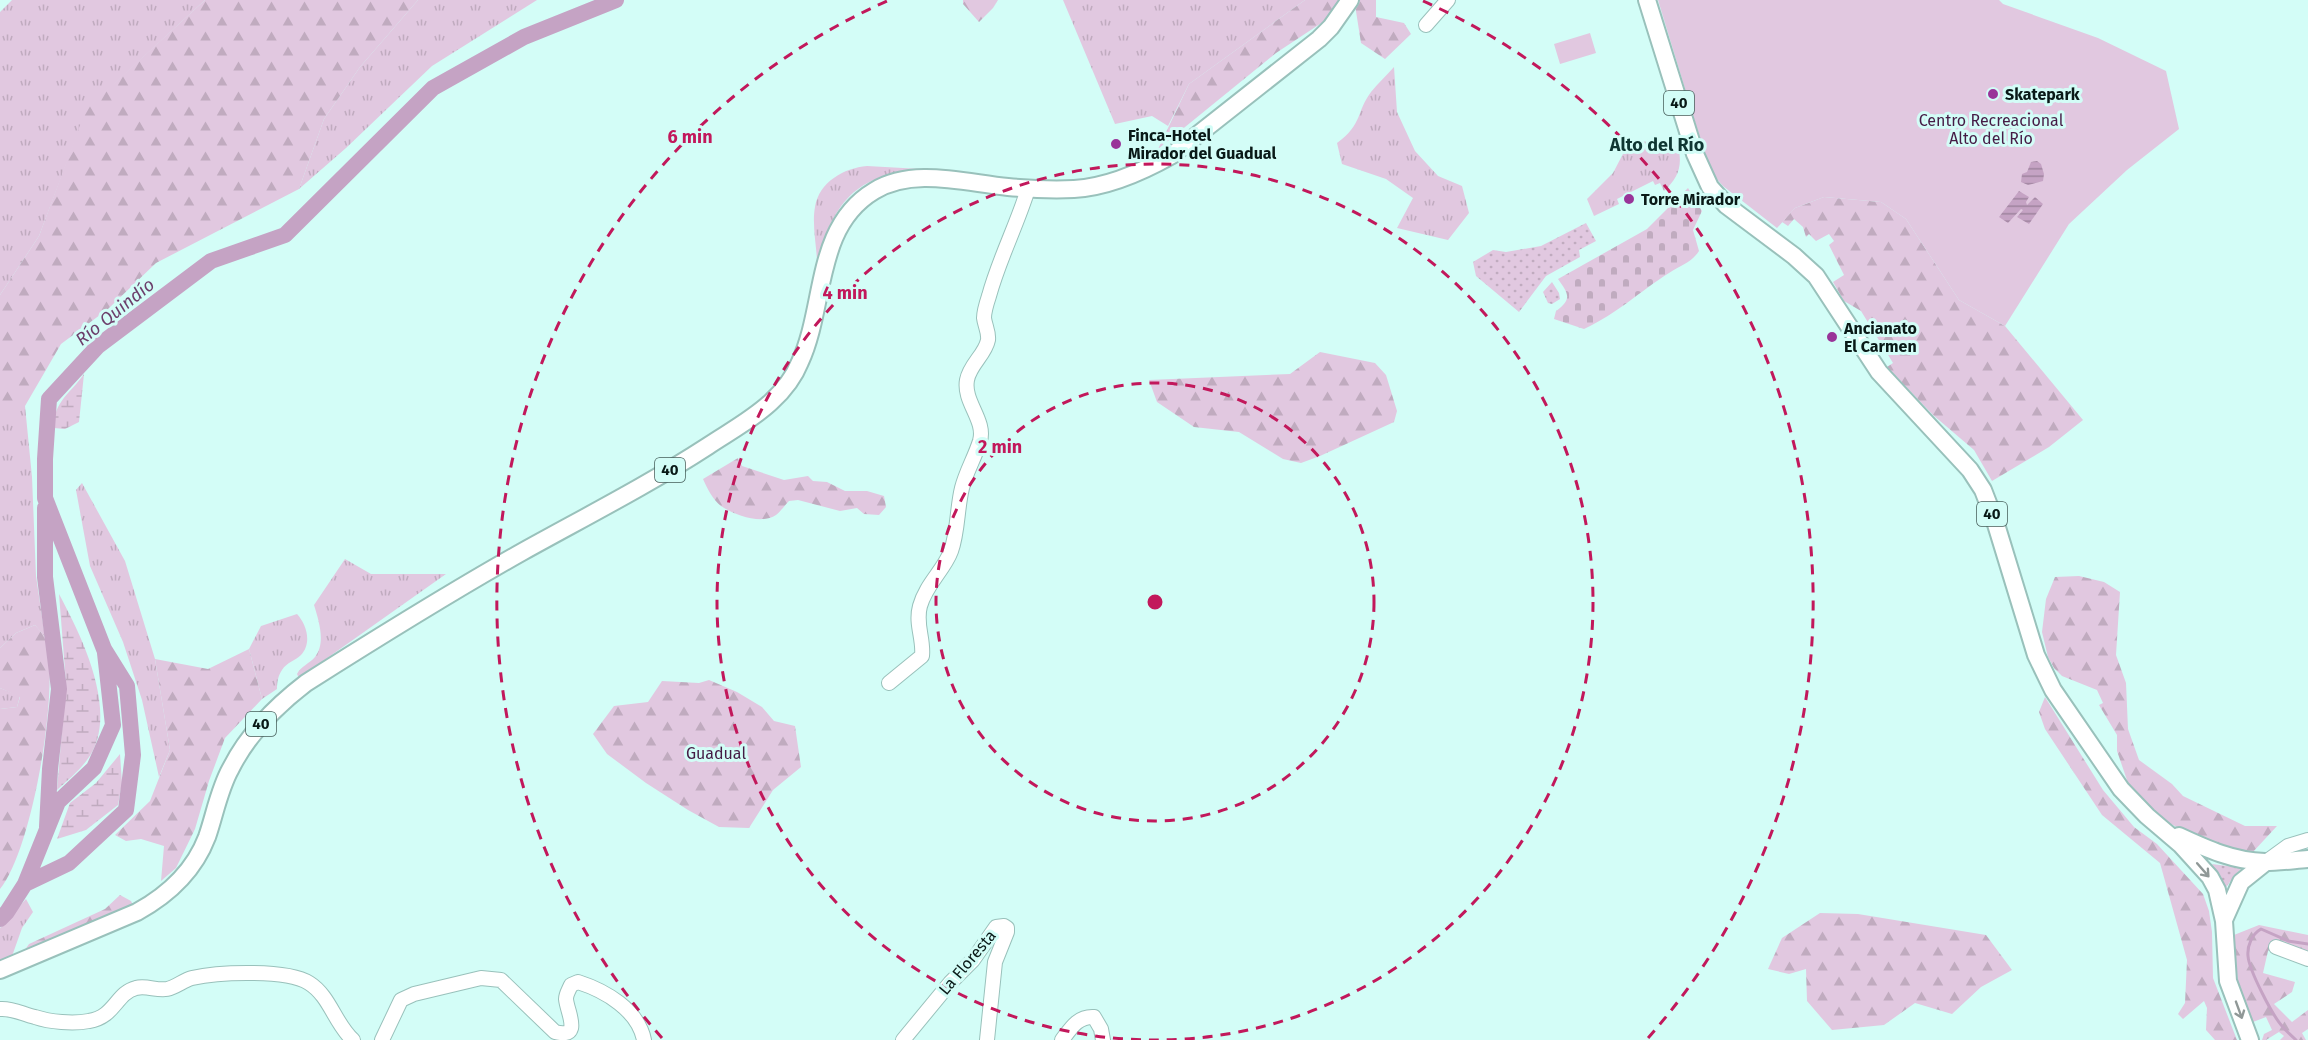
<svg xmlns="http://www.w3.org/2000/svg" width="2308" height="1040" viewBox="0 0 2308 1040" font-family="'Fira Sans',sans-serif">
	<defs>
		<pattern id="grass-tufts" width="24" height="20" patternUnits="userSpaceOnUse" patternTransform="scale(1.5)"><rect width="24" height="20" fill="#e1c8e0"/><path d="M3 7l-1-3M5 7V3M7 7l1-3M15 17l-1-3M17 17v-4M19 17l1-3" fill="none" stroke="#c0abbf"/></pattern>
		<pattern id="forest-firs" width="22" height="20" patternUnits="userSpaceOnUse" patternTransform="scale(1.5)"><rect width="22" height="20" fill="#e1c8e0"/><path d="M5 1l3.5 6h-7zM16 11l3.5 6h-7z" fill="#c0abbf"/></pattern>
		<pattern id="wetland-marsh" width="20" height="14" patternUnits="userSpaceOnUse" patternTransform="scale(1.5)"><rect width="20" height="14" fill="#e1c8e0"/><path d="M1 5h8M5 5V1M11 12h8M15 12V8" fill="none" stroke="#c0abbf"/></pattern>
		<pattern id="cemetery-stones" width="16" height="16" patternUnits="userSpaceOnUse" patternTransform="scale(1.5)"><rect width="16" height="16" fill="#e1c8e0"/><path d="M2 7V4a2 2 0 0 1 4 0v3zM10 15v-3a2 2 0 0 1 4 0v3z" fill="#c0abbf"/></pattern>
		<pattern id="garden-dots" width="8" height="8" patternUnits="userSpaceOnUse" patternTransform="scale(1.5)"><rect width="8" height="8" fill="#e1c8e0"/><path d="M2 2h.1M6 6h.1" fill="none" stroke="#c0abbf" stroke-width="1.8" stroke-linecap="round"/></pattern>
		<pattern id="water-rules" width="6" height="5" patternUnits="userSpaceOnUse" patternTransform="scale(1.5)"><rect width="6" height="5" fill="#c5a3c4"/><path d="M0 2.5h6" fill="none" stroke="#9e849e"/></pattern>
	</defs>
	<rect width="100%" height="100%" fill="#d3fdf7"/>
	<path fill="url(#grass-tufts)" d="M12 0H205L87 109 39 236 0 295V12Z
		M418 0H537L432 66 346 148 299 189 324 119 360 67Z
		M1063 0H1305L1189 84 1168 126 1152 116 1115 124Z
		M1394 67 1397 112 1415 151 1438 176 1462 186 1469 213 1448 240 1397 228 1413 198 1386 179 1342 164 1337 143C1363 124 1356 112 1371 92 1378 83 1387 75 1394 67Z
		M1641 141 1678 147C1683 166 1678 178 1664 191L1660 183 1655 185 1653 181 1617 199 1619 204 1594 216 1587 199 1613 173 1625 150Z
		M867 166 939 170C866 171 839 188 817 260 816 243 812 223 815 207 819 182 844 168 867 166Z
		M0 406H25L32 477 36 576 45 637 35 625 16 633 0 648Z
		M82 483 125 561 155 659 170 750 159 777 142 700 123 642 90 566 76 490Z
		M345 559 371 574H446L299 678 297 674C301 666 309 664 315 657 326 643 319 621 314 605Z
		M297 614C307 625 312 643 301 655 295 661 287 662 282 670 278 676 277 682 277 689L262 699 249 649 261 626Z
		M0 688 20 696 17 707 0 709Z
		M26 899 33 912 22 928 11 959 0 966V928Z"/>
	<path fill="url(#forest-firs)" d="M205 0H418L360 67 324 119 299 189 156 263 108 309 61 344 25 406H0V295L39 236 86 109Z
		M963 0H998L993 8 979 22 963 4Z
		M1305 0H1341L1326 20 1276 53 1158 149 1189 84Z
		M1358 0H1376V17L1404 23 1411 34 1385 59 1361 43 1355 5Z
		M1824 197 1881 202 1906 219 1959 300 2005 326 2083 420 2049 447 1992 481 1974 450 1933 415 1887 367 1893 363 1861 311 1844 301 1833 282 1844 275 1829 245 1834 241 1829 234 1816 241 1809 234 1806 237 1803 227 1794 219 1788 226 1782 222 1795 208Z
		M1320 352 1375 363 1386 375 1397 411 1394 422 1320 456 1301 463 1283 459 1239 432 1194 427 1157 402 1149 380 1290 374Z
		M738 458 742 466 784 480 808 476 813 481 827 482 845 491H867L884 496 886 507 879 515 864 514 857 508 840 511 798 500 789 501C785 505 781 511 776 515 762 525 734 515 721 506 713 500 707 488 703 479Z
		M2079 576 2104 582 2120 592 2116 655 2126 683 2128 729 2139 760 2172 784 2183 796 2245 826H2277L2252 853 2207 842 2171 824 2151 810 2128 783 2117 751V735L2099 705 2103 703 2097 690 2062 676 2054 668 2048 657 2042 632 2046 599 2055 577Z
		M35 625C39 630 44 634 46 640 60 688 32 851 0 889V709L17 707 20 697 0 688V648L16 633Z
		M249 649 262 699 225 738 209 781 195 829 176 868 161 881 164 846 141 839 126 841 115 835 150 801 170 750 155 659 208 669Z
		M709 680 737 692 762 707 774 721 795 726 801 767 773 790 749 828 719 827 688 810 646 783 607 754 593 734 614 706 648 702 662 681 699 683Z
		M2045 697 2103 790 2134 827 2157 844 2203 894 2209 911 2212 932 2213 978 2237 1040H2215L2206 1030 2207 1008 2204 1001 2183 1019 2178 1014 2185 1003 2187 960 2160 863 2102 815 2045 729 2039 712Z
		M120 895 131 901 134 907 18 960 29 944 105 909Z
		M1820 913 1858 914 1986 935 2012 970 1981 987 1952 1014 1915 1003 1884 1025 1832 1030 1807 1001 1806 969 1789 974 1768 969 1782 938Z
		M2259 925 2308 935V951L2277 942 2268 951 2263 973 2295 982 2292 992 2274 1004 2292 1022 2308 1010V1029L2302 1033 2306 1040H2280L2284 1036 2279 1032 2266 1040H2262L2264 1034 2272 1030 2266 1017 2253 1022 2238 983 2234 935Z"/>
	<path fill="url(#wetland-marsh)" d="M84 374 79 422 65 429 54 428C53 402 70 394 84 374Z
		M59 594C82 637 121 715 87 760 79 771 67 781 57 790L66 683Z
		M120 754 122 783 118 805 86 830 57 839 70 803 96 783Z"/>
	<path fill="url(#cemetery-stones)" d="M1688 188 1702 211 1693 230 1699 251C1691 263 1681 265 1669 273 1639 292 1618 313 1584 329L1554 319 1556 311C1573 299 1568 293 1558 279L1647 229Z"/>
	<path fill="#e1c8e0" d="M1658 0H1999L2003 4 2098 38 2166 71 2179 129 2127 170 2069 224 2005 326 1959 300 1906 219 1881 202 1824 197 1795 208 1777 228 1723 186 1715 177 1706 158Z
		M1590 33 1596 53 1560 64 1554 44Z"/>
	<path fill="url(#garden-dots)" d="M1586 223 1596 241 1579 250 1580 257 1546 276 1519 312 1476 276 1473 262 1493 250 1506 252 1541 246Z
		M1552 282 1559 293 1560 299 1552 304 1548 303 1543 292Z
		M2212 864 2242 868 2234 876 2225 889 2219 874Z"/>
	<path fill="url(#water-rules)" d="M2037 161 2041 164 2044 174 2043 181 2028 185 2021 182 2022 174 2027 172 2031 162Z
		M2019 191 2029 197 2026 202 2027 205 2035 197 2043 204 2029 224 2017 217 2023 210 2021 209 2008 223 1999 217Z"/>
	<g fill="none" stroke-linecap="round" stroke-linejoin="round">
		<path stroke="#c5a3c4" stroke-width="3" d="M2296 1040C2292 1036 2287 1032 2283 1027 2273 1017 2249 970 2248 956 2247 946 2252 934 2261 929L2288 941 2308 944"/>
		<path stroke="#c5a3c4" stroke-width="16" d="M45 508V577L59 689 50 769 47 827
			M25 884 58 802 94 768 113 725 105 653
			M0 919 7 912 25 884 69 863 126 810 133 755 127 686 104 649 45 498V459L49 399 98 346 211 261 285 235 433 88 524 37 616 0"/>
		<defs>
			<path id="minor" d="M1426 25 1448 0
				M889 683 922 656C924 639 915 624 920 606 926 584 944 570 951 551 958 532 957 508 962 488 966 472 975 457 980 441 986 420 963 402 967 380 970 364 985 355 988 340 989 332 985 326 984 318 984 311 987 302 989 296 999 259 1017 225 1028 189
				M2266 862 2288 846 2308 840
				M2276 947 2308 959
				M0 1009C13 1008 22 1014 35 1017 50 1022 73 1024 89 1021 115 1017 116 993 136 988 146 985 157 991 167 989 176 987 184 980 192 978 218 972 287 969 309 983 330 996 335 1024 353 1040
				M382 1040 401 1000 414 994 481 978 501 980 555 1032C583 1039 567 1012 566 999 566 994 569 990 571 985L578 982C606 991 638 1010 644 1040
				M903 1040 950 983 973 960 996 927 1004 926 1007 928V932L995 962 987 1040
				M1062 1040C1071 1028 1078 1016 1094 1017L1101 1029 1103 1040"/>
			<path id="major" d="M1647 0 1695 154 1710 187 1726 205 1794 256 1816 276 1879 372 1970 470 1983 490 1995 521 2036 655 2053 690 2121 789 2147 816 2181 845 2210 877 2217 890 2224 921 2228 981 2250 1040
				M2179 836C2207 849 2233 861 2265 862 2279 862 2294 860 2308 859
				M2224 920 2241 882 2266 862
				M0 970 137 912C168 895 194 871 207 837 215 814 219 789 231 768 248 734 276 706 306 683 377 638 449 593 522 552 585 517 648 485 708 446 729 432 753 419 771 402 783 391 794 377 800 362 826 306 814 227 874 191 913 167 965 183 1008 187 1030 189 1052 190 1074 189 1109 187 1142 172 1172 155L1319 39 1331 27 1350 0"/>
		</defs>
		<use href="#minor" stroke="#99c1bb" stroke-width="16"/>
		<use href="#major" stroke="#99c1bb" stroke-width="20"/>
		<use href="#minor" stroke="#fff" stroke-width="14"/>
		<use href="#major" stroke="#fff" stroke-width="16"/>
	</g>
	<defs><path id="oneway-shaft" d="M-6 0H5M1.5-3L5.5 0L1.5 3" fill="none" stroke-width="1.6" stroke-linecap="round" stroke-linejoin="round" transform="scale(1.5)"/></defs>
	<g stroke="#909897">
		<use href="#oneway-shaft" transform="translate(2203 870) rotate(49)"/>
		<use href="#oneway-shaft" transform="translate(2239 1010) rotate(70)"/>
	</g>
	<g fill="none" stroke="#c2185b" stroke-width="3" stroke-dasharray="10 8">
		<circle cx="1155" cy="602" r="219"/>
		<circle cx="1155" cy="602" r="438"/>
		<path d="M662 1038A658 658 0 0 1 887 1M1423 1A658 658 0 0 1 1648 1038"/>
	</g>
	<g fill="#993499" stroke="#d3fdf7" stroke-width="2">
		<circle cx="1993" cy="94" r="6"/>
		<circle cx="1116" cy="144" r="6"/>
		<circle cx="1629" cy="199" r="6"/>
		<circle cx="1832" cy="337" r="6"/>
	</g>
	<g text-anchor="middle" stroke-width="6" stroke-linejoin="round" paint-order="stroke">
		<g fill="#d3fdf7" stroke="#465d5a" stroke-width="1.5">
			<rect x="1664" y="91" width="30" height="24" rx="4.5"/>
			<rect x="655" y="458" width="30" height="24" rx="4.5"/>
			<rect x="1977" y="502" width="30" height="24" rx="4.5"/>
			<rect x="246" y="712" width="30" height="24" rx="4.5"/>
		</g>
		<g font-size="15" font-weight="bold" fill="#091917">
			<text x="1679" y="108">40</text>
			<text x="670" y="475">40</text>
			<text x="1992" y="519">40</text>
			<text x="261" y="729">40</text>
		</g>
		<g font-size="16" font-weight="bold" fill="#091917" stroke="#d3fdf7" text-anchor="start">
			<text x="2005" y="100">Skatepark</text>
			<text x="1128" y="141">Finca-Hotel<tspan x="1128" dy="18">Mirador del Guadual</tspan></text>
			<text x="1641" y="205">Torre Mirador</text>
			<text x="1844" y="334">Ancianato<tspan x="1844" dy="18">El Carmen</tspan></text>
		</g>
		<g font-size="16" fill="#451b45" stroke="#d3fdf7">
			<text x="1991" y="126">Centro Recreacional<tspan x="1991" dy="18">Alto del Río</tspan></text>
			<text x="716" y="759">Guadual</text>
		</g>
		<g font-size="16" fill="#091917" stroke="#d3fdf7">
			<text transform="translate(967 962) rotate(-50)" y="6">La Floresta</text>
		</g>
		<g font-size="18" font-weight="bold" fill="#0f3632" stroke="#d3fdf7">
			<text x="1657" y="151">Alto del Río</text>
		</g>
		<g font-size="18" font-style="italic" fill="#6c3f6b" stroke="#d3fdf7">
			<text transform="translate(115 312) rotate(-39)" y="6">Río Quindío</text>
		</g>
	</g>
	<circle cx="1155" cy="602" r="9" fill="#c2185b" stroke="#d3fdf7" stroke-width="3"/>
	<g font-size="18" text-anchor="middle" font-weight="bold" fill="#c2185b" stroke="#d3fdf7" stroke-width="6" stroke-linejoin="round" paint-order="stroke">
		<text x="690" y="143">6 min</text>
		<text x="845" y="299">4 min</text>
		<text x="1000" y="453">2 min</text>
	</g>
</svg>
